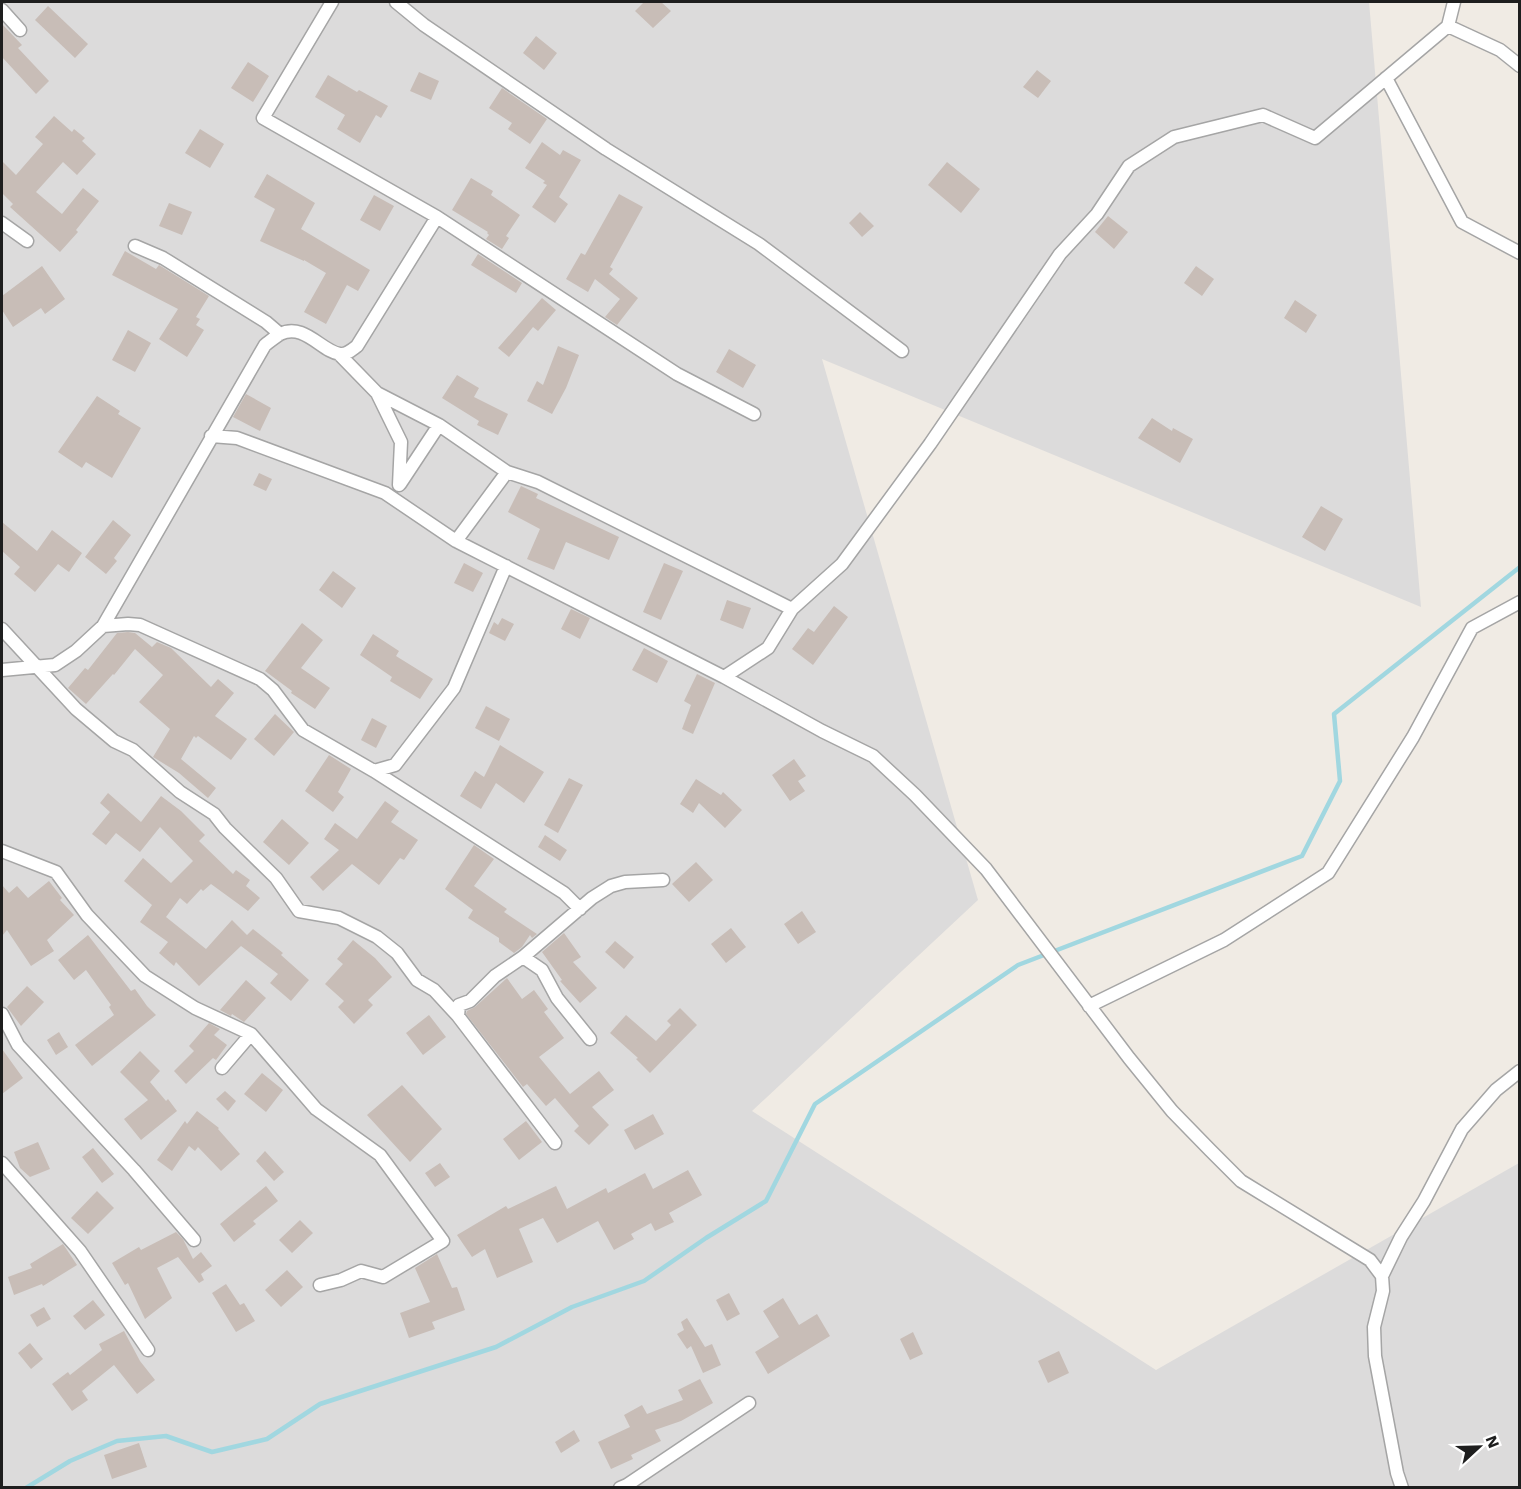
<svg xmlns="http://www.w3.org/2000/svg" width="1521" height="1489" viewBox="0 0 1521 1489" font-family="'Work Sans',sans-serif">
	<rect width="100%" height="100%" fill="#f0ebe4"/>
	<path fill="#dcdbdb" d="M2 2H1369L1421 607 822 359 978 900 752 1111 1156 1370 1519 1163V1487L2 1488Z"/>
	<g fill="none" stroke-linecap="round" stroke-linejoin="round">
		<path stroke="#a1d7e0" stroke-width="4.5" d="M26 1488 70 1461 117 1441 166 1436 212 1452 267 1439 320 1404 496 1347 572 1307 644 1281 706 1238 766 1201 815 1104 1018 965 1302 856 1340 781 1334 714 1520 567"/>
	</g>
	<path fill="#c8bdb7" d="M644 2H661L671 11 653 28 635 11Z
		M48 6 88 44 75 58 35 20Z
		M2 24 22 45 18 48 49 81 36 94 2 57Z
		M536 36 557 53 544 70 523 53Z
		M248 62 269 76 253 102 231 88Z
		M1037 70 1051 81 1038 98 1023 87Z
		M419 72 439 81 431 100 410 91Z
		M328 75 357 92 359 90 388 106 381 118 376 115 360 143 337 129 345 115 315 97Z
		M502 88 547 119 530 144 508 129 512 123 489 108Z
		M54 116 72 132 74 129 85 138 82 141 96 154 77 175 63 162 36 192 62 214 83 188 99 201 76 230 78 232 60 252 10 207 13 204 2 193V161L16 175 43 144 35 137Z
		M200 129 224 144 210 168 185 153Z
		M542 142 560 155 563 150 581 160 559 197 568 204 555 223 532 207 547 185 543 183 545 181 525 168Z
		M947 162 980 189 961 213 928 185Z
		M267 174 315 203 301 229 370 270 358 291 347 285 326 324 304 312 326 273 304 260V261L260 241 275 209 254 197Z
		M471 178 493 191 491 195 520 215 506 236 509 238 502 249 486 239 489 235 487 233 488 232 452 210Z
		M619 194 643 207 610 267 613 269 609 274 638 298 617 325 605 317 620 299 595 279 588 292 566 279 581 253 585 255Z
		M374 195 394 206 380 231 360 220Z
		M169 203 192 212 182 235 159 226Z
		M860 212 874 226 862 237 849 223Z
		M1108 216 1128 232 1114 249 1095 232Z
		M125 251 156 269 159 265 209 296 196 317 200 319 196 325 204 330 187 357 159 339 178 309 112 275Z
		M478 254 522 283 516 293 471 265Z
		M42 266 65 299 45 314 41 308 13 327 2 310V296Z
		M1196 266 1214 279 1202 296 1184 283Z
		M542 298 556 310 538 331 533 327 509 357 498 348Z
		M1295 300 1317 315 1306 333 1284 318Z
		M128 330 151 343 135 372 112 360Z
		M558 346 579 355 566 388 552 414 527 401 537 381 543 385Z
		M729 349 756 365 743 388 716 372Z
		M457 375 479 388 474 397 508 414 498 435 477 425 479 421 442 398Z
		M246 394 271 408 260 431 233 417Z
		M97 396 120 411 118 414 141 428 112 478 86 462 82 468 58 452Z
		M1152 418 1172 431 1173 428 1193 439 1180 463 1138 438Z
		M259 473 272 479 266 491 253 485Z
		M521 486 538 494 536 498 619 537 609 560 566 542 554 570 527 559 540 529 508 512Z
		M1321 506 1343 519 1325 551 1302 537Z
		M113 520 131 535 114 558 117 561 106 574 85 557Z
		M2 522 37 551 52 530 82 553 69 572 58 564 35 592 14 574 20 567 2 551Z
		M464 563 483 573 473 592 454 583Z
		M664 563 683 571 661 620 643 612Z
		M333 571 356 588 342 608 319 590Z
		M727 600 751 608 743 629 720 620Z
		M834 606 848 617 813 665 792 649 808 628 814 632Z
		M571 609 590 618 580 639 561 629Z
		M502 618 514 624 505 641 489 633 494 622 498 625Z
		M302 623 323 640 301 668 330 688 315 709 291 693 292 691 265 671Z
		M128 632 135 633 152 647 157 642 171 648 211 687 218 679 234 693 215 716 247 739 231 760 198 736 196 738 194 736 181 759 216 788 208 798 179 773 153 757 170 729 139 702 163 675 135 649 114 675 113 674 86 704 68 688 85 668 88 670 117 633Z
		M373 634 399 651 396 656 433 679 420 699 390 681 392 677 360 655Z
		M644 648 668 661 657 683 632 670Z
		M697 674 715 683 693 734 682 729 691 705 684 701Z
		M486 706 510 719 499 741 475 728Z
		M275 714 294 732 274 756 254 739Z
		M372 718 387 726 376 748 361 740Z
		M500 745 544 772 524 803 496 783 481 809 460 796 475 771 484 777Z
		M329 755 351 769 338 792 344 797 333 812 305 791Z
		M794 759 806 776 798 781 805 791 790 801 772 775Z
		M569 778 583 785 558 833 544 825Z
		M696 779 721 795 723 792 742 810 725 828 699 803 693 813 680 804Z
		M108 793 141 822 161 796 181 811 205 835 199 841 233 874 236 870 250 880 246 886 260 898 248 911 211 884 203 891 201 889 187 904 180 898 166 917 206 949 232 920 247 935 253 929 283 953 281 955 309 980 291 1001 270 983 278 974 241 946 199 986 176 962 174 966 159 953 168 942 140 922 152 905 124 881 143 858 171 883 193 861 160 827 140 852 116 833 106 845 92 834 110 812 100 803Z
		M385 801 399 811 391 822 418 840 404 860 400 858 379 885 352 864 323 891 310 877 339 850 324 839 335 823 357 839Z
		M282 819 309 843 289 865 263 842Z
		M545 835 567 850 560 861 538 847Z
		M474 845 494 859 474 886 507 909 504 912 537 934 532 938 530 935 522 947 514 953 499 942V938L468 918 473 910 445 889Z
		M696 862 713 880 689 902 672 884Z
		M49 881 62 898 60 900 74 915 47 940 54 951 31 966 7 930 2 936V885L9 893 17 886 28 898Z
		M802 911 816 932 798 944 784 924Z
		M731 928 746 947 726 963 711 944Z
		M564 933 581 957 573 962 597 988 580 1003 560 981 562 980 542 952Z
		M88 935 131 991 135 989 147 1006 156 1015 92 1066 75 1045 114 1015 109 1007 111 1005 86 970 74 980 58 960Z
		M353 940 375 958 392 977 368 1000 373 1005 354 1024 338 1007 344 1001 325 984 343 964 337 959Z
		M615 941 634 957 624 969 605 952Z
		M507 978 522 999 534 990 548 1009 544 1012 564 1038 539 1057 570 1094 599 1071 614 1090 592 1107 609 1125 589 1145 574 1131 579 1126 555 1098 546 1106 527 1084 523 1087 466 1014 467 1011 475 1007Z
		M246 980 266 998 244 1022 232 1014 231 1016 220 1010Z
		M27 986 44 1002 21 1026 7 1007Z
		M680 1008 697 1025 650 1073 636 1059 638 1058 610 1033 626 1015 656 1041 671 1025 667 1021Z
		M429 1015 446 1037 423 1055 406 1033Z
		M209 1023 220 1029 214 1035 227 1045 216 1060 213 1058 186 1084 174 1071 194 1051 189 1046Z
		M59 1032 68 1047 56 1055 47 1040Z
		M2 1049 23 1078 2 1094Z
		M140 1051 160 1071 150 1082 166 1101 168 1099 177 1111 141 1140 124 1119 148 1100 120 1072Z
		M262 1073 283 1090 266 1112 244 1094Z
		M402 1085 442 1129 410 1162 367 1115Z
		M225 1091 236 1101 228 1111 216 1099Z
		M197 1111 219 1128 218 1129 240 1154 221 1171 198 1147 195 1151 189 1146 172 1171 157 1160 185 1121 187 1124Z
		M653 1114 664 1134 635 1150 624 1130Z
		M526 1121 542 1142 519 1160 503 1139Z
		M38 1142 50 1169 30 1177 20 1168 14 1152Z
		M93 1148 114 1174 102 1183 82 1157Z
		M265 1151 284 1172 274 1181 256 1161Z
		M440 1163 450 1177 435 1187 425 1173Z
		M688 1170 702 1195 669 1213 674 1222 655 1231 651 1223 631 1234 634 1239 614 1250 598 1221 557 1243 543 1218 519 1229 533 1262 497 1278 485 1249 472 1257 457 1235 506 1206 508 1209 556 1186 567 1209 606 1188 608 1193 645 1173 653 1189Z
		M266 1186 278 1201 253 1221 256 1224 234 1242 220 1224Z
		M97 1191 114 1208 88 1234 71 1218Z
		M300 1220 313 1233 292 1253 279 1240Z
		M176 1232 183 1239 193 1259 201 1252 212 1266 201 1274 204 1280 199 1283 178 1257 157 1268 172 1298 145 1319 128 1283 125 1285 112 1263 139 1247 141 1250Z
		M63 1244 77 1265 43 1286 42 1284 14 1295 8 1277 32 1268 30 1264Z
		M437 1254 452 1288 457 1287 465 1310 432 1322 435 1329 409 1338 400 1313 430 1302 415 1268Z
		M287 1270 303 1287 281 1307 265 1290Z
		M226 1284 240 1305 244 1303 255 1321 236 1332 212 1293Z
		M729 1293 740 1314 727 1321 716 1300Z
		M783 1298 799 1325 817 1314 830 1336 768 1374 755 1352 779 1337 763 1311Z
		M93 1300 105 1315 85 1330 73 1316Z
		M44 1307 51 1319 37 1327 30 1315Z
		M687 1318 705 1347 712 1344 721 1365 703 1373 691 1346 687 1349 677 1334 684 1330 681 1322Z
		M124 1331 140 1361 155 1380 137 1394 114 1365 82 1391 88 1400 72 1411 52 1384 68 1372 70 1375 102 1350 99 1344Z
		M913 1332 923 1354 910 1360 900 1339Z
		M30 1343 43 1359 31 1369 18 1353Z
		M1059 1351 1069 1373 1048 1383 1038 1361Z
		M700 1379 713 1403 681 1421 655 1430 661 1441 631 1455 633 1459 611 1469 598 1442 630 1427 624 1415 642 1405 647 1414 683 1400 678 1390Z
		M574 1430 580 1441 561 1453 555 1442Z
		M139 1443 147 1467 112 1479 104 1455Z"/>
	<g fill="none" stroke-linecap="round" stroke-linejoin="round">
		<defs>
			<path id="street" d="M332 2 263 118 437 217 677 374 754 414
				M396 2 424 25 606 149 759 244 902 351
				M2 10 20 30
				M1448 26 1454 2
				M1386 78 1462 222 1520 253
				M2 223 27 241
				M135 246 163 258 266 322 280 334
				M339 354 377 393 439 425 507 472 538 482 792 609
				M377 393 401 442 399 485
				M211 436 237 438 385 493 456 541 724 677 822 731 873 756 915 795 986 869 1129 1058 1172 1111 1210 1150 1241 1181 1370 1260 1382 1276
				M400 484 439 425
				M456 541 507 472
				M103 626 128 624 140 625 260 679 273 690 303 730 374 771 395 765 454 688 506 566
				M2 629 76 709 114 741 133 750 180 792 214 814 225 828 276 878 299 911 339 918 377 937 397 953 417 980 434 990 458 1016 459 1005 470 1001 495 976 523 957 592 898 611 886 625 882 663 880
				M2 670 55 665 76 651 103 626 265 345C269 342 275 337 280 334 304 322 322 352 340 354 346 355 352 350 357 346L437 217
				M724 677 768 648 792 609 842 564 930 444 1060 254 1097 214 1129 166 1174 137 1263 115 1315 138 1448 26 1500 50 1520 66
				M374 771 564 893 580 909
				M2 851 56 872 87 915 145 976 195 1008 251 1034 316 1109 380 1155 443 1241 383 1277 361 1271 341 1280 320 1285
				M523 957 542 970 557 998 590 1039
				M1089 1006 1224 940 1328 873 1413 737 1472 628 1520 602
				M2 1014 18 1045 134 1170 194 1240
				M458 1016 555 1143
				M222 1068 251 1034
				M2 1163 80 1251 148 1350
				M620 1488 627 1485 749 1403
				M1402 1488 1397 1473 1375 1356 1374 1327 1383 1291 1382 1276 1401 1237 1424 1201 1462 1129 1496 1090 1520 1071"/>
		</defs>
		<use href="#street" stroke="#a5a5a5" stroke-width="15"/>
		<use href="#street" stroke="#fff" stroke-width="12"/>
	</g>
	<rect width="1521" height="1489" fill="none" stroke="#1e1e1e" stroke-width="6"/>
	<g transform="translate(1479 1447) rotate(68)" stroke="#ffffff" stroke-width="4.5" paint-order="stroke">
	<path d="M0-4.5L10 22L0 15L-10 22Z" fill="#1e1e1e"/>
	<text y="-9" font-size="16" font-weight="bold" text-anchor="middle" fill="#1e1e1e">N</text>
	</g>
</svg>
